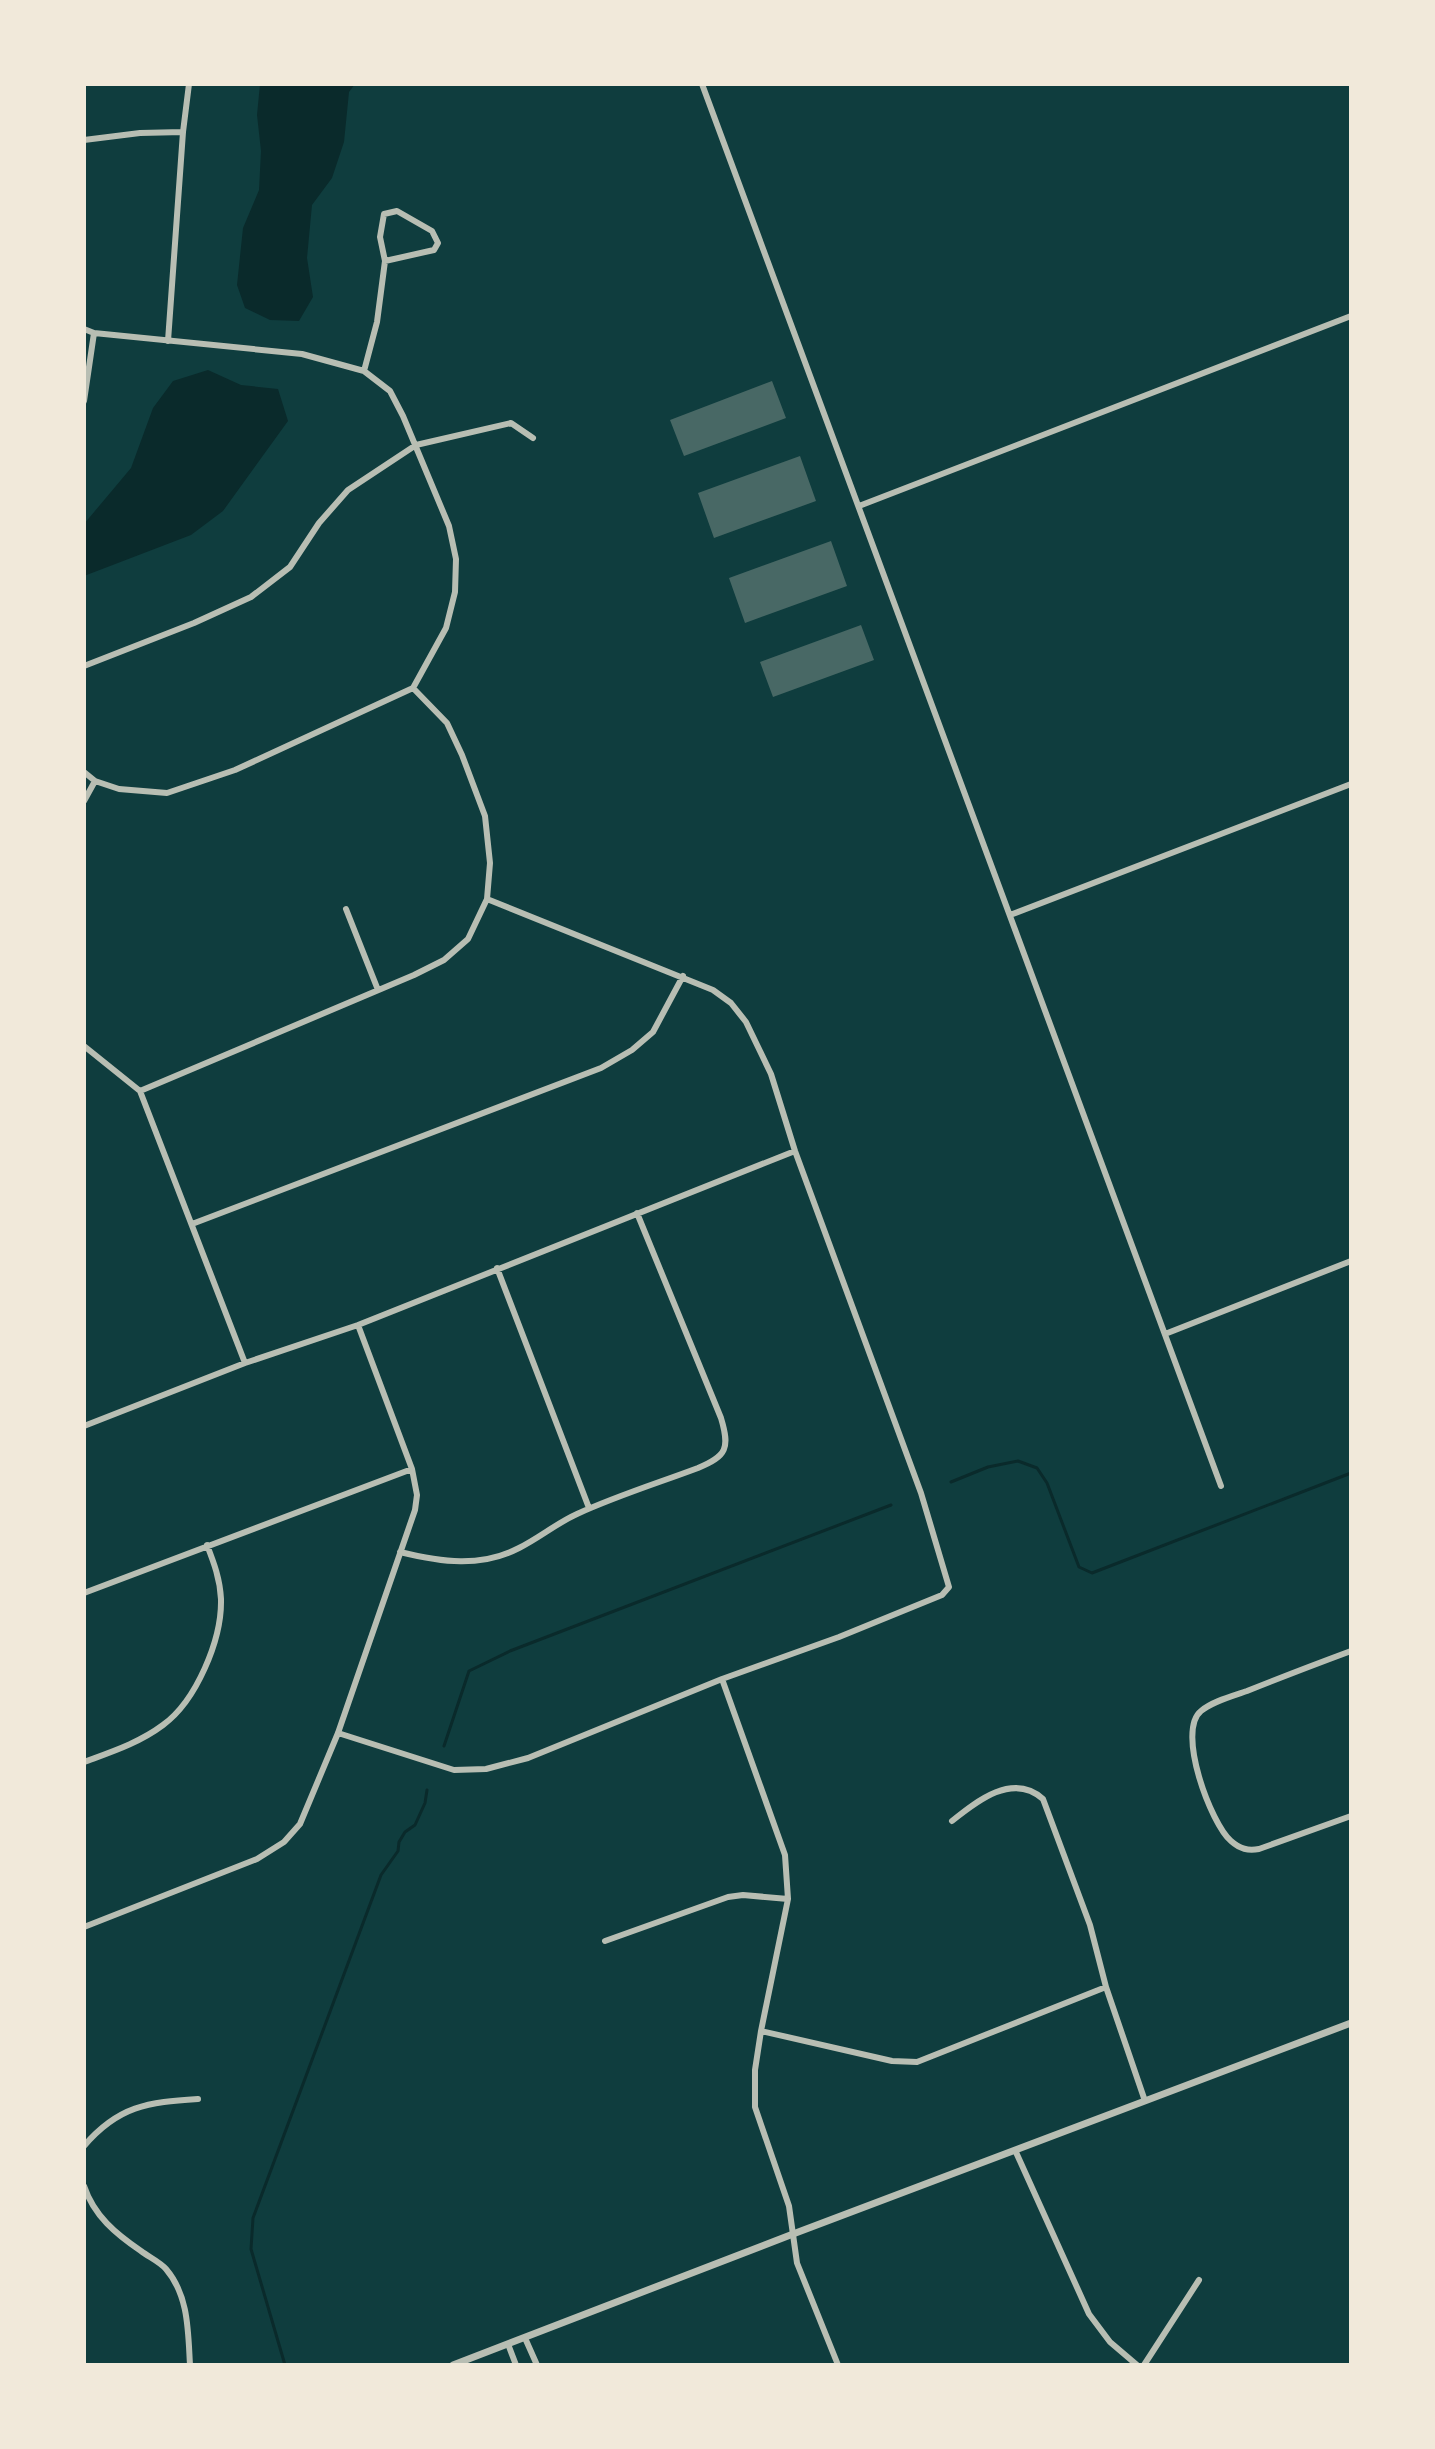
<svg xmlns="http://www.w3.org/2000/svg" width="1435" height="2449" viewBox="0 0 1435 2449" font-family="Roboto,sans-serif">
	<rect width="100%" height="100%" fill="#0f3d3e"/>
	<path fill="#0a2a2b" d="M260 84H355L349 92 344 142 332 178 312 205 307 258 313 297 299 321 270 320 245 308 237 285 243 228 259 190 261 151 257 115Z
		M208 370 241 385 278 389 288 421 223 511 191 535 84 576V524L131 468 153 408 173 381Z"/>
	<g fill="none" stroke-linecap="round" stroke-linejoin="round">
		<path stroke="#0a2a2b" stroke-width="3" d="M951 1482 988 1467 1018 1461 1037 1468 1047 1483 1079 1567 1092 1573 1351 1473
			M444 1746 469 1671 510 1651 891 1505
			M285 2365 251 2249 253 2218 381 1875 398 1851 399 1842 405 1832 415 1825 425 1803 427 1790"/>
	</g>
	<path fill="#486865" d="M772 381 786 418 684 456 670 420Z
		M800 456 816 501 714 538 698 493Z
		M831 541 847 586 745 623 729 578Z
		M861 625 874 660 773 697 760 662Z"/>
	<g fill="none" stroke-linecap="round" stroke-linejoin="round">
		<path stroke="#b8beb3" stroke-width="6" d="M702 84 1221 1486
			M84 140 140 133 183 132
			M84 329 94 333 302 354 364 371 390 391 403 416 449 526 456 559 455 592 446 628 413 688 235 770 167 793 119 789 95 781 84 772
			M168 341 183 132 189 84
			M364 371 377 322 385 261 380 237 384 214 397 211 432 231 438 243 434 250 385 261
			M84 401 94 333
			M859 506 1351 316
			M84 666 194 623 251 597 290 567 319 523 348 490 416 445 511 423 533 438
			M84 801 95 781
			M346 909 378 990
			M1010 915 1351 784
			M84 1046 140 1091 245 1363
			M140 1091 414 975 444 960 468 939 487 899 490 863 485 816 462 755 447 723 413 688
			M192 1224 601 1068 632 1050 653 1032 683 976
			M497 1268 589 1508
			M1165 1334 1351 1261
			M84 1426 245 1363 358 1325 795 1151
			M400 1552C441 1562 480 1568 519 1548 539 1538 557 1523 577 1514 616 1496 658 1483 698 1468 727 1456 730 1448 721 1418L637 1213
			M84 1593 412 1469
			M1351 1651C1316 1664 1282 1677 1247 1691 1233 1696 1213 1701 1201 1711 1176 1731 1211 1824 1231 1841 1240 1849 1248 1851 1259 1849L1351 1816
			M722 1679 785 1855 788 1899 761 2031 755 2070V2107L789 2206 797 2263 838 2365
			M338 1733 454 1770 486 1769 528 1758 722 1679 839 1637 942 1595 949 1587 921 1493 795 1151 771 1074 746 1022 731 1003 713 990 487 899
			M84 1762C111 1752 139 1743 163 1725 196 1701 222 1640 221 1599 220 1579 214 1563 207 1545
			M952 1821C977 1801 1013 1772 1043 1799L1090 1925 1106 1987 1145 2101
			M84 1927 257 1859 284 1842 300 1824 338 1733 415 1510 417 1495 412 1469 358 1325
			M605 1941 728 1897 743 1895 788 1899
			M761 2031 892 2061 917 2062 1106 1987
			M84 2146C118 2106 148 2102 198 2099
			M1015 2150 1089 2314 1110 2342 1137 2365
			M84 2186C94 2216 116 2234 141 2251 149 2257 160 2262 166 2269 189 2296 188 2332 190 2365
			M525 2338 537 2365
			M508 2344 516 2365
			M1144 2365 1199 2280"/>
		<path stroke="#b8beb3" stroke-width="7" d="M453 2365 793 2234 1351 2023"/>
	</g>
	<rect width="1435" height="2449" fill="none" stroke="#f1e9da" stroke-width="172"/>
</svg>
